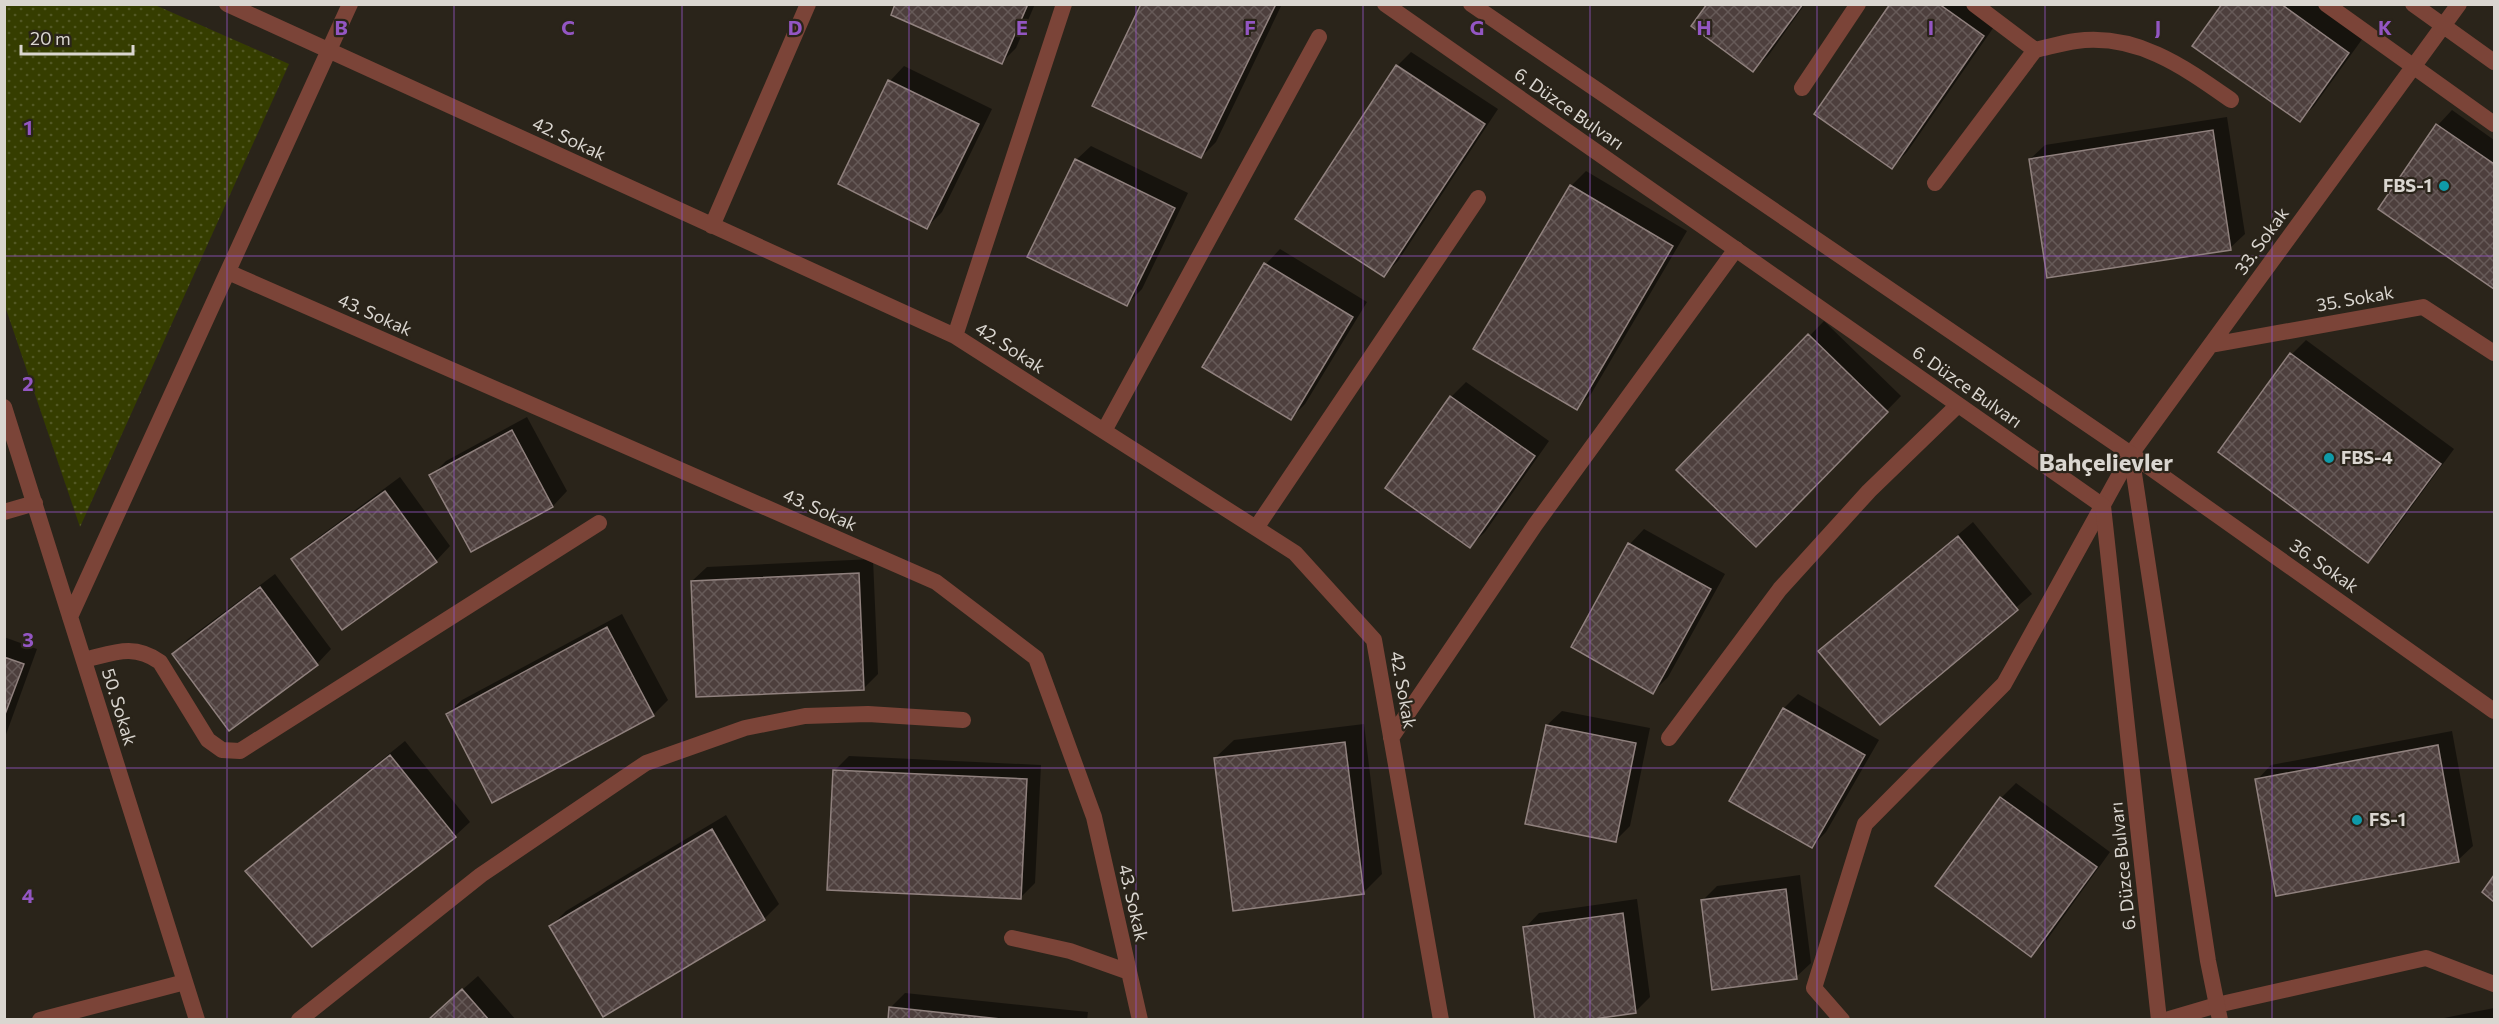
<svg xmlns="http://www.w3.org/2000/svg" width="2499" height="1024" viewBox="0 0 2499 1024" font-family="Commissioner,sans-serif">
	<defs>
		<pattern id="park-dots" width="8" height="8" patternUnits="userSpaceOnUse" patternTransform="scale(1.5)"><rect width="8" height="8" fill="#353d00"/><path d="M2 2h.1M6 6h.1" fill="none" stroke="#525824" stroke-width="1.8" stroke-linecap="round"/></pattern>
		<pattern id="building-cross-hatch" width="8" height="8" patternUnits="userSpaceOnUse" patternTransform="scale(1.5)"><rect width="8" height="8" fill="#4d3f3d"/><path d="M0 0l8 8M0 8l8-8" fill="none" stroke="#665a58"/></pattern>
	</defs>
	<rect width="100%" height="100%" fill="#2a241a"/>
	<path fill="url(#park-dots)" d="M4 5H155L289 64 80 527 5 306Z"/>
	<path fill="#0007" d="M897 4H1035L1016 48 1001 63Z
		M1143 4H1282L1216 142 1201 157Z
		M1709 4H1805L1768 56 1753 70Z
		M1892 4H1974L1998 21 1907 152 1892 167Z
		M2223 4H2315L2363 38 2314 106 2300 120Z
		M1411 52 1498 109 1398 261 1384 275 1397 66Z
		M904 66 992 109 942 212 927 227 840 184 890 81Z
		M2452 110 2494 140V287L2380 208 2438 125Z
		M2227 117 2245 234 2230 248 2030 159 2045 145Z
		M1091 146 1188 193 1142 289 1127 304 1076 160Z
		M1586 171 1687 231 1591 394 1577 408 1475 349 1571 186Z
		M1280 249 1367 302 1305 404 1291 418 1266 264Z
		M1824 321 1901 396 1756 545 1679 470Z
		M2306 340 2454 449 2382 547 2368 561 2292 354Z
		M1466 382 1549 441 1485 532 1470 546 1387 487 1451 397Z
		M527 417 567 491 553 506 471 550 431 476 446 461Z
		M400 477 450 546 436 561 293 559 308 545Z
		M1973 522 2032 594 1880 723 1821 651Z
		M1644 529 1725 574 1668 677 1653 692 1573 647 1630 544Z
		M873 559 878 674 863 689 692 581 707 567Z
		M275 574 331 649 317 664 174 654 188 639Z
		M622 614 668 700 653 715 447 714 462 700Z
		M4 637 37 649 4 740Z
		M1798 694 1879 740 1826 832 1812 846 1731 800 1784 708Z
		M1562 711 1650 728 1630 826 1615 841 1547 725Z
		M1364 724 1382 874 1363 893 1215 758 1234 740Z
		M2452 731 2473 846 2458 860 2257 780 2271 765Z
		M405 741 470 822 455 836 248 871 262 857Z
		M849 756 1041 765 1035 883 1020 898 834 771Z
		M2016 783 2110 852 2046 941 2031 955 1937 886 2001 798Z
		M726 815 779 904 764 919 604 1015 551 926 566 911Z
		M1800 875 1811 963 1796 977 1702 901 1717 886Z
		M1637 899 1650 997 1636 1011 1525 928 1539 913Z
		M478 976 516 1020H428Z
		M905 993 1088 1012 1087 1020H890L891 1007Z
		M2494 1008V1020H2434Z"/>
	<path fill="url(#building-cross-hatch)" stroke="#90817e" stroke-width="1.5" d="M895 4H1028L1002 64 891 15Z
		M1141 4H1276L1201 158 1092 106Z
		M1707 4H1803L1753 72 1691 26Z
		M1890 4H1939L1984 36 1892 169 1814 114Z
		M2222 4H2281L2349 53 2300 122 2192 46Z
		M1396 65 1485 124 1384 277 1295 219Z
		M888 80 979 124 927 229 838 184Z
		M2436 124 2494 164V289L2378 209Z
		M2213 130 2231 250 2047 278 2029 159Z
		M1075 159 1175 208 1127 306 1027 257Z
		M1570 185 1673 246 1577 410 1473 349Z
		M1264 263 1353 317 1291 420 1202 367Z
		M1808 334 1888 412 1756 547 1676 470Z
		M2290 353 2441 464 2368 563 2218 452Z
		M1450 396 1535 456 1470 548 1385 488Z
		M512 430 553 507 471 552 429 475Z
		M385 491 437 562 342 630 291 559Z
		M1958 536 2018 610 1880 725 1818 651Z
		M1628 543 1711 589 1653 694 1571 647Z
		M859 573 864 690 696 697 691 581Z
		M260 587 318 665 229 731 172 654Z
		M607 627 654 716 492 803 446 714Z
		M4 657 24 664 4 717Z
		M1783 708 1865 755 1812 848 1729 801Z
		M1546 725 1636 743 1616 842 1525 824Z
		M1345 742 1364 894 1233 911 1214 758Z
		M2438 745 2459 862 2276 896 2255 779Z
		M390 755 456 837 312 947 245 871Z
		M833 770 1027 779 1021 899 827 890Z
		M2000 797 2097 867 2031 957 1935 886Z
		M712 829 765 920 603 1017 549 926Z
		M2494 875V902L2482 892Z
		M1786 889 1797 979 1712 990 1701 900Z
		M1623 913 1636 1013 1587 1020H1535L1523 927Z
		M462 989 489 1020H428Z
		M889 1007 1010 1020H888Z"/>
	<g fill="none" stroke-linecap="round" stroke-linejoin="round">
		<path stroke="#7b4438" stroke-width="16" d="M227 4 955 336 1295 553 1374 640 1441 1020
			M1974 4 2035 50C2049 47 2062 43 2076 41 2137 33 2184 67 2231 100
			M2326 4 2494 124
			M2413 4 2494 62
			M1802 88 1858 4
			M1935 183 2035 50
			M712 226 808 4
			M228 272 936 582 1036 658 1094 817 1140 1020
			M955 336 1064 4
			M2211 345 2423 307 2494 353
			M4 407 197 1020
			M1104 431 1319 37
			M2131 454 2494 711
			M4 512 35 503
			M1256 528 1478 198
			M70 617 350 4
			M84 660C114 653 133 643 160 662L208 740 222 750 240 751 599 523
			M1391 738 1535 525 1736 249
			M1669 738 1780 589 1869 491 1958 405
			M1012 938 1070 951 1129 972
			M40 1020 185 982
			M299 1020 481 875 646 763 745 728 805 716 868 714 963 720
			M1842 1020 1814 988 1865 824 2004 684 2131 454 2459 4
			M2166 1020 2217 1005 2426 958 2494 984"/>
		<path stroke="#7b4438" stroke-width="16" d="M1385 4 2103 506 2159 1020
			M1471 4 2131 454 2208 961 2220 1020"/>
	</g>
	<path fill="none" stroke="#9356c3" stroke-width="1.5" stroke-opacity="0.55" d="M227 4V1020M454 4V1020M682 4V1020M909 4V1020M1136 4V1020M1363 4V1020M1590 4V1020M1817 4V1020M2045 4V1020M2272 4V1020M4 256H2494M4 512H2494M4 768H2494"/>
	<g fill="#0f9aa8" stroke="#2a241a" stroke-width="2">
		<circle cx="2444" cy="186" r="6"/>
		<circle cx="2329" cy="458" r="6"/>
		<circle cx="2357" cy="820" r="6"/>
	</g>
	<g text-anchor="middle" stroke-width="4.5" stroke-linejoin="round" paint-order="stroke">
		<g font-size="18" fill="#dad6d0" stroke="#2a241a">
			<text transform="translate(1569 109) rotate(35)" y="6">6. Düzce Bulvarı</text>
			<text transform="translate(569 139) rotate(25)" y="6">42. Sokak</text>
			<text transform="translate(2262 241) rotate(-54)" y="6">33. Sokak</text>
			<text transform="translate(2355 299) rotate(-10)" y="6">35. Sokak</text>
			<text transform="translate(375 315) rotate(24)" y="6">43. Sokak</text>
			<text transform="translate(1010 348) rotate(33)" y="6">42. Sokak</text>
			<text transform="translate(1967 387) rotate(35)" y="6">6. Düzce Bulvarı</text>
			<text transform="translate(820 510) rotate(24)" y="6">43. Sokak</text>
			<text transform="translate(2324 566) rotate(35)" y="6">36. Sokak</text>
			<text transform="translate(1403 690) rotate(80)" y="6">42. Sokak</text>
			<text transform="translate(119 707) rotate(73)" y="6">50. Sokak</text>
			<text transform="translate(2123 866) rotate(-96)" y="6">6. Düzce Bulvarı</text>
			<text transform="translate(1133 903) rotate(77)" y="6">43. Sokak</text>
		</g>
		<g font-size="18" font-weight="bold" fill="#dad6d0" stroke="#2a241a" text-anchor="start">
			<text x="2432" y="192" text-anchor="end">FBS-1</text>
			<text x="2341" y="464">FBS-4</text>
			<text x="2369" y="826">FS-1</text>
		</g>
		<g font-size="24" font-weight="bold" fill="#dad6d0" stroke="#2a241a">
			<text x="2106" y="471">Bahçelievler</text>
		</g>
	</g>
	<g font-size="20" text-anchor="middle" font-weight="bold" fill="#9356c3" stroke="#2a241a" stroke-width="4.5" stroke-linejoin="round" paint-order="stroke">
		<text x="341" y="35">B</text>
		<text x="568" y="35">C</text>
		<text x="795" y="35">D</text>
		<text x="1022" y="35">E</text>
		<text x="1250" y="35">F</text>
		<text x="1477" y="35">G</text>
		<text x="1704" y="35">H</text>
		<text x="1931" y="35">I</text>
		<text x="2158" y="35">J</text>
		<text x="2385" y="35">K</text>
		<text x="28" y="135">1</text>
		<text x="28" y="391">2</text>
		<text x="28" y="647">3</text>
		<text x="28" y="903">4</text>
	</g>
	<rect width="2499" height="1024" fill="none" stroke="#dad6d0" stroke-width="12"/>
	<path d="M21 45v9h112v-9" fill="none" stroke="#dad6d0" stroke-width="3"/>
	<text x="30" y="45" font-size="18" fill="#dad6d0" stroke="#2a241a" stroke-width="4.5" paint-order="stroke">20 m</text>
</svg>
